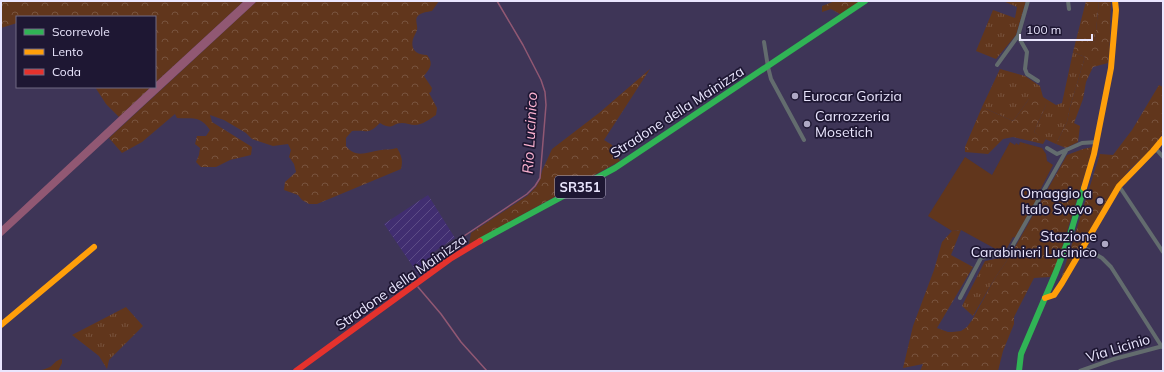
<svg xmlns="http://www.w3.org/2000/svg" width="1164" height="372" viewBox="0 0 1164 372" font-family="Mulish,sans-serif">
	<defs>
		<pattern id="industrial-furrows" width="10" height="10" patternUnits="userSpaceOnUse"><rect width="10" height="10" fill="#412e71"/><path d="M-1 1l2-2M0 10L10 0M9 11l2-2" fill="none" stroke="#5d4c86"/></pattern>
		<pattern id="grass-tufts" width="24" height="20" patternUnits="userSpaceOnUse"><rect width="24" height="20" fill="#61361c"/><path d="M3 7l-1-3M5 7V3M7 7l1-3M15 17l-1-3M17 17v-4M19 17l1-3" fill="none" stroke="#78533e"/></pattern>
		<pattern id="forest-crowns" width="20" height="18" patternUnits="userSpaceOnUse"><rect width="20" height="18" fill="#61361c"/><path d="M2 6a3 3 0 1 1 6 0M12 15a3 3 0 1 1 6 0" fill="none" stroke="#78533e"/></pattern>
	</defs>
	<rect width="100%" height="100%" fill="#3e3557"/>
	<path fill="url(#industrial-furrows)" d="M428 195 455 238 432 253 438 262 420 277 384 224Z"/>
	<path fill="url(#grass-tufts)" d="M1003 1H1026L1016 35 996 59 976 51 993 10 1015 18 1017 7Z
		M1088 1H1099L1095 41 1087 45Z
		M1073 52 1085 57 1070 107 1067 122 1056 144 1043 138 1034 132 1046 105 1029 99 1013 121 982 107 1000 69 1025 76 1040 86 1043 97 1056 105 1062 103Z
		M1010 256 995 278 973 316 962 306 985 261Z
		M126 307 143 326 109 360 107 369 99 356 72 335Z"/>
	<path fill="url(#forest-crowns)" d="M1 1H244L155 83V17H17V23L1 28Z
		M257 1H439L432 11C427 12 421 12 417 17 415 21 418 26 417 30 416 33 414 36 413 39 410 50 417 55 427 55 434 64 430 68 424 76L432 88 431 92 429 93 437 108 436 115C430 119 422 125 415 125 411 125 406 123 402 123 392 123 393 131 380 123 368 135 367 130 352 131L346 138V146C356 159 367 152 381 150 387 149 391 150 397 148 402 156 403 161 401 169L317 204H309L302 200 298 195 284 190 285 182 296 172 294 164 289 157 291 150 288 144 273 146 252 139 246 133 224 120 210 115 212 122 252 147 251 155 230 160 216 167H201L196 162 199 155 200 148 195 144 197 136H206L210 130C200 115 193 119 177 118L175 114 142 142 122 153 109 138Z
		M835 1H860L840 14 831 9 822 12V6Z
		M1086 1H1088V44L1095 41 1099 1H1111L1110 41 1108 63 1093 67 1086 82 1083 99 1074 123 1080 126 1078 142 1066 148 1056 144 1067 122 1070 107 1085 57 1073 52Z
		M650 69 604 140 612 145 620 161 469 244 471 233 527 196 536 187 540 180 542 171 552 149 599 113Z
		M1159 85 1163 87V133L1155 146 1129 170 1109 197 1061 279 1100 154 1113 155 1132 130Z
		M95 87H151L119 117 106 104Z
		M1039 98 1046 105 1034 132 1046 139 1043 144 1013 137 1003 139 988 154 965 152V147L982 107 1013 121 1029 99Z
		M1093 147 1057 264 1050 277 1034 278 1014 317V324L1003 351 998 371H920L923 364 903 368 913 326 934 270 942 242 952 231 961 230 951 255 973 267 937 328 948 332H952L961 331 967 327 972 320 995 278 1010 256 1067 155 1083 149Z
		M61 359H62V363L58 371H37C41 370 46 369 50 367 54 364 55 361 61 359Z"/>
	<path fill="#61361c" d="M1010 142 1015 145 1016 143 1019 145 1020 142 1042 148 1046 154 1047 161 1053 165 1035 200 1037 201 1016 238 1013 237 1006 250 1003 253 961 230 952 231 928 216 965 157 992 175Z"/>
	<path fill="#915873" d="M244 1H257L1 237V227L151 87H155V83Z"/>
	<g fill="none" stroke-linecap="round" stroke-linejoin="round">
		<path stroke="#915873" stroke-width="1.5" d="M440 252 527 194 535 186 540 178 546 105 545 92 541 80 523 45 497 1
			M418 287 441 314 461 342 487 371"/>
		<path stroke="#636c6e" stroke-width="4" d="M1028 1 1018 36 1027 52 1025 69 1027 74 1038 81
			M1068 1 1069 9
			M764 42 768 67 771 79 804 140
			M997 65 1018 36
			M1047 148 1057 154 1082 143 1097 142
			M1156 149 1163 157
			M1119 186 1163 252
			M1083 247 1102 258 1111 267 1162 347
			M960 298 981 258 1009 252 1066 151
			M1080 371 1114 359 1163 346"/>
		<path stroke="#30b455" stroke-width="6" d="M480 241 615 168 865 1
			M1019 371 1021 354 1056 272 1069 238 1084 188"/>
		<path stroke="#ff9f0a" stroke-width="6" d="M1084 188 1094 154 1111 68 1116 10 1115 1
			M1045 298 1054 295 1062 283 1119 186 1153 151 1163 139
			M1 325 94 247"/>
		<path stroke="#e5322d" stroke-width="6" d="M296 371 450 259 480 241"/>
	</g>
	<g fill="#aea8c4" stroke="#1e1733" stroke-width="1.5">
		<circle cx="795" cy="96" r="4"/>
		<circle cx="807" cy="124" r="4"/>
		<circle cx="1100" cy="201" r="4"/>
		<circle cx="1105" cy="244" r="4"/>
	</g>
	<g text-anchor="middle" stroke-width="3.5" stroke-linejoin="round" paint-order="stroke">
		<rect fill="#1e1733" stroke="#ada8c1" stroke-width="1" x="555" y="176" width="50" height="22" rx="3"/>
		<g font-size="13" font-weight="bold" fill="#eae6fe">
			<text x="580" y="192">SR351</text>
		</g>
		<g font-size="14" fill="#eae6fe" stroke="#1e1733" text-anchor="start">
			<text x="803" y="101">Eurocar Gorizia</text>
			<text x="815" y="121">Carrozzeria<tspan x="815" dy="16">Mosetich</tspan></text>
			<text x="1092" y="198" text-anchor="end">Omaggio a<tspan x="1092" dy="16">Italo Svevo</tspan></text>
			<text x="1097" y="241" text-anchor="end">Stazione<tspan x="1097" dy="16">Carabinieri Lucinico</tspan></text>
		</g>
		<g font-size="14" fill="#eae6fe" stroke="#1e1733">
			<text transform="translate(677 112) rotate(-33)" y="5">Stradone della Mainizza</text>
			<text transform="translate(401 282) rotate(-35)" y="5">Stradone della Mainizza</text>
			<text transform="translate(1118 348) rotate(-17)" y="5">Via Licinio</text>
		</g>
		<g font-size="15" font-style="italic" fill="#fdb3d1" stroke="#1e1733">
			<text transform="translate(530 133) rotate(-87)" y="5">Rio Lucinico</text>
		</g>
	</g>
	<rect width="1164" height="372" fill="none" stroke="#eae6fe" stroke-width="4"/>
	<rect x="16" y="16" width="140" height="72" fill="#1e1733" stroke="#706a84"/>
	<rect x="24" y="29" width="20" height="6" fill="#30b455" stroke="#706a84"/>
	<text x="52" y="36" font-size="12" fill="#eae6fe">Scorrevole</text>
	<rect x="24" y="49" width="20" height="6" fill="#ff9f0a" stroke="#706a84"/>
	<text x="52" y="56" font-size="12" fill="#eae6fe">Lento</text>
	<rect x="24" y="69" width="20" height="6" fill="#e5322d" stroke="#706a84"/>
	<text x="52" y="76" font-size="12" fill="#eae6fe">Coda</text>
	<path d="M1020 34v6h72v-6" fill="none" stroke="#eae6fe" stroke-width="2"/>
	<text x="1026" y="34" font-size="12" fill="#eae6fe" stroke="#1e1733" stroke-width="3" paint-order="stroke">100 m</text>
</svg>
